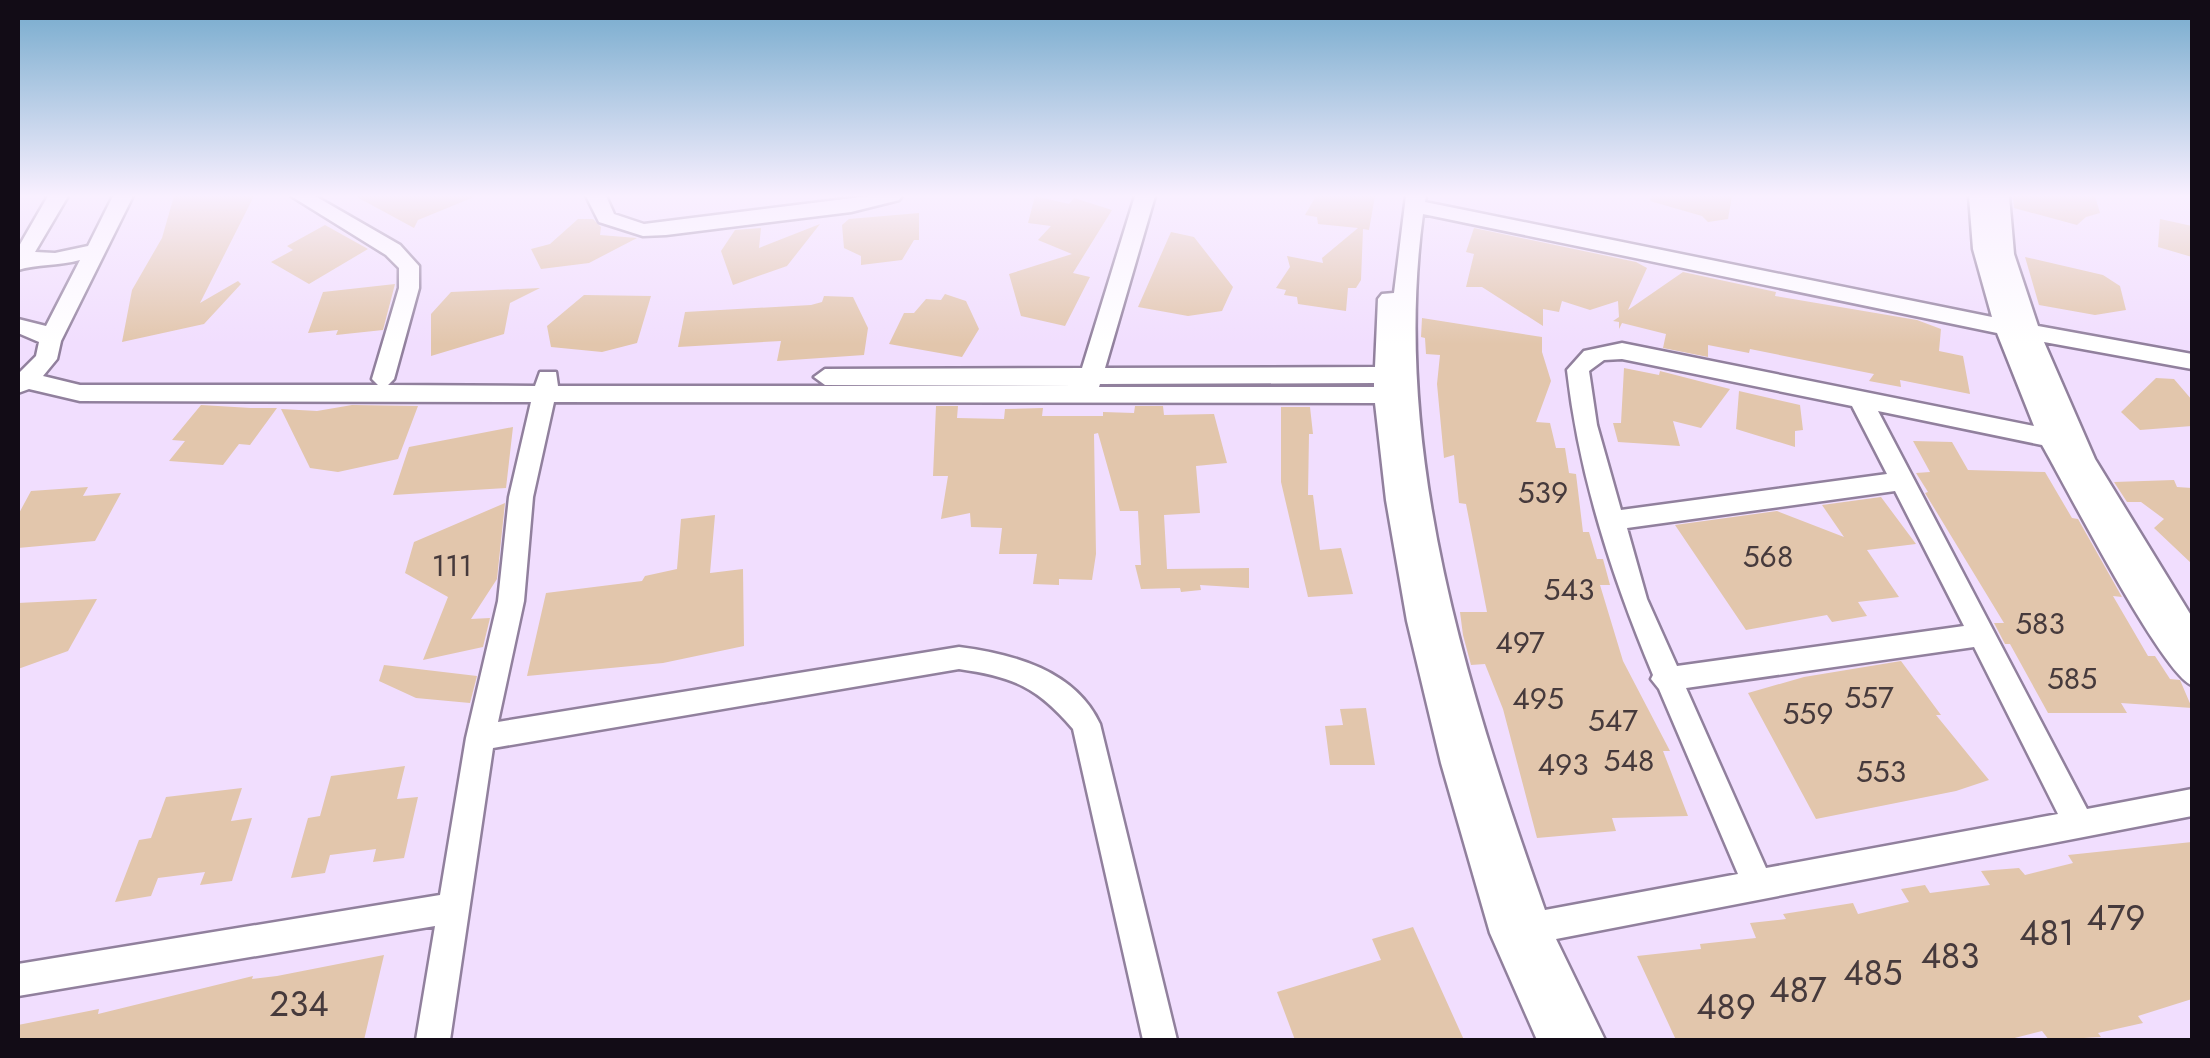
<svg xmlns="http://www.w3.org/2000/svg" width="2210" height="1058" viewBox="0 0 2210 1058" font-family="Jost,sans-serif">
	<rect width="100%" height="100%" fill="#f1defe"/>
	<path fill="#e2c6ac" d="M174 196H254L200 303 238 281 241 284 204 324 122 342 132 290 162 238Z
		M355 196H474V197L418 220 414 228Z
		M1035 196 1069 204 1074 198 1112 210 1073 273 1090 277 1065 326 1021 316 1009 274 1072 254 1038 240 1051 226 1028 223Z
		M1316 196H1375L1369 230 1363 229 1361 280 1356 288H1348L1346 311 1298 304 1297 297 1284 295 1286 290 1276 288 1290 267 1287 256 1323 263 1322 258 1358 228 1318 224 1317 217 1305 215Z
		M1651 196H1732L1728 219 1708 222 1702 216 1650 201Z
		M2013 196H2095L2100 213 2086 217 2077 225 2014 208Z
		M919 213V240H914L902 260 861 265V256L844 248 842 225 849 219Z
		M578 219H593L601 227 600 235 637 238 589 263 541 269 531 249 550 244Z
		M2160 219 2192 226V257L2158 247Z
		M820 224 787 266 733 285 721 251 735 230 761 228 759 248Z
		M325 225 368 249 309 284 271 262 293 250 287 246Z
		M1474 228 1636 262 1647 268 1628 310 1683 272 1776 292 1775 296 1917 320 1941 329 1939 351 1963 356 1970 394 1900 380 1901 387 1869 381 1874 374 1750 349 1749 353 1708 345V357L1663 348 1666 334 1622 323 1619 329V322L1613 321 1619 317 1618 301 1590 310 1562 301 1559 312 1543 309V326L1482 287H1466L1474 254 1466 252Z
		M1171 232 1194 237 1233 287 1222 311 1188 316 1138 307Z
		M2025 257 2103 275 2120 286 2126 310 2095 315 2039 305Z
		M395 284 383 330 336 335 338 330 308 333 323 292Z
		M540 288 510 303 504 334 431 356V314L451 292Z
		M945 294 966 301 979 329 962 357 889 344 904 313H914L926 299 941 300Z
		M584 295 651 296 637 343 602 352 551 347 547 326Z
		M824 296 853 297 868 328 864 355 777 361 781 341 678 347 685 312 811 305 822 302Z
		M1422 318 1542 337V352L1551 381 1536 422 1550 423 1556 448H1565L1569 473 1576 474 1583 532H1589L1597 559H1603L1610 585H1600L1623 661 1670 751H1663L1688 816 1612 818 1616 831 1537 838 1503 709 1485 664 1471 665 1463 635 1460 612H1487L1466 504 1459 503 1454 455 1444 458 1437 384 1440 355 1426 354 1425 338 1421 337Z
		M1624 368 1659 375 1660 371 1730 389 1701 428 1673 421 1680 446 1618 442 1613 423H1621Z
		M2156 378 2174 379 2192 400V426L2140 430 2121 412Z
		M1739 391 1800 405 1803 430 1795 431V447L1736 429Z
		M201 405 251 408H277L250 445 239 444 223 465 169 461 185 441 172 440Z
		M352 405 418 406 398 459 338 472 310 468 281 409 317 411Z
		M936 406H958L957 418 1004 419 1005 409 1043 408 1042 416H1103V412L1134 413 1135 406H1163L1164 415 1214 414 1227 463 1196 466 1200 513 1164 515 1167 569 1249 568V588L1200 585 1201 590 1181 592 1180 588 1141 589 1135 565H1141L1138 511H1120L1098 433 1094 434 1096 554 1092 580 1059 579V585L1033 584 1037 554H999L1002 528 971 527 970 513 941 519 948 476H933Z
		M1281 407H1310L1313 434H1309L1308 495H1313L1320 550 1341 548 1353 594 1308 597 1281 482Z
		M513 427 506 488 393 495 409 447Z
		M1913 441 1952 442 1968 470 2045 472 2072 518 2078 519 2122 597 2113 596 2148 656H2155L2170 679 2180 680 2192 708 2121 703 2127 713H2048L2010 644H2005L1994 623H2004L1925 493 1928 492 1916 473 1930 472Z
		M2174 480 2177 487 2192 488V564L2154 528 2164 519 2141 502H2127L2114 482Z
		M88 487 83 496 121 493 95 541 18 548V515L31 491Z
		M1881 497 1916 544 1867 550 1899 597 1858 602 1867 616 1832 622 1827 615 1746 630 1675 525 1777 511 1844 537 1822 505Z
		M505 503 497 579 471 619 490 618 483 647 423 660 448 597 405 573 414 542Z
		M715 515 710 573 743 569 744 646 663 663 527 676 546 593 642 581 645 576 677 569 681 519Z
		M97 599 68 651 18 669V603Z
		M1901 661 1941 715H1936L1989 780 1956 791 1816 819 1748 693 1804 677Z
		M384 665 477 676 470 703 416 698 379 681Z
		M1366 708 1375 765H1330L1325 726 1343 725 1340 709Z
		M405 766 397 799 418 797 404 858 373 862 376 849 330 855 325 873 291 878 308 818 320 816 331 776Z
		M242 788 231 821 252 818 232 881 200 885 205 872 158 878 151 896 115 902 139 840 151 838 166 797Z
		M2192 842V999L2138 1016 2143 1023 2098 1033 2101 1037 2049 1040 2042 1031 2007 1040H1676L1637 956 1701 949 1700 944 1756 938 1750 923 1786 919 1783 914 1853 903 1858 914 1909 902 1901 889 1925 885 1930 893 1990 885 1981 871 2019 868 2025 875 2073 863 2068 855Z
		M1413 927 1464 1040H1295L1277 992 1381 960 1372 939Z
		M384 955 364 1040H18V1025L99 1009 98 1014 253 976 252 979 277 976Z"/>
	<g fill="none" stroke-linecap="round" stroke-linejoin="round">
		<defs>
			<path id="minor" d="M48 196H68L35 252 55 253 88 246 113 196H133L61 341 57 359 43 376 80 385H378L372 379 399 288V268L386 255 291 196H315L400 245 419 266V288L394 379 388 385 535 386 540 372H556L558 386H1077L825 385 814 377 825 369 1082 368 1135 196H1155L1105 368 1375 367 1378 299 1382 294 1394 293 1406 196H1426L1425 202 1992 317 1973 249 1969 196H1989L1994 250 1989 196H2009L2014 254 2038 326 2192 354V369L2044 342 2095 459 2192 617V685C2163 676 2064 483 2042 445L1878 411 2087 809 2192 789V816L1556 939 1605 1040H1537L1490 933 1441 763 1407 621 1386 500 1375 403 554 402 533 497 524 601 498 722 959 647C1013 654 1075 670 1100 724L1177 1040H1143L1073 729C1037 687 1014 677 959 669L493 748 450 1040H416L435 926 18 996V964L440 895 466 738 498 601 509 497 531 402 80 401 29 389 18 393V374L36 356 39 342 18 333V319L46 326 80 260C58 266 37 264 18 270V248ZM1423 214 1997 333 2034 426 1622 343 1584 351 1567 370C1579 476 1612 577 1653 675L1651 679 1659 689 1738 874 1545 910C1467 689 1391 450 1423 214ZM1622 359 1852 406 1887 474 1621 510 1597 425 1589 371 1604 360ZM1374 383V387H1099L1100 384ZM1895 491 1964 626 1677 666 1647 599 1627 528ZM1974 647 2058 814 1766 868 1686 688Z
				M586 196H606L614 214 644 224 869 196H902L899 200 851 212 666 235 643 236 599 222Z"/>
		</defs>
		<use href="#minor" stroke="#91809d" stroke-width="5"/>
		<use href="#minor" fill="#fff" fill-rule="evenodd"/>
	</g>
	<linearGradient id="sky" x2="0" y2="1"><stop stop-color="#73a9cc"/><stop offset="0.57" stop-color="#f9f0ff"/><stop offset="1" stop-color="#f9f0ff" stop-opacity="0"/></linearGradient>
	<rect width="2210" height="344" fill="url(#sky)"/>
	<g text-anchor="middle" stroke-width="8" stroke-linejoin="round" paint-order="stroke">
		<g font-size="30" fill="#463a3c">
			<text x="1543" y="503">539</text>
			<text x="1768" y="567">568</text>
			<text x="452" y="576">111</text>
			<text x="1569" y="600">543</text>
			<text x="2040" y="634">583</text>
			<text x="1520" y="653">497</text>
			<text x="2072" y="689">585</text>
			<text x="1869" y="708">557</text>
			<text x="1538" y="709">495</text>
			<text x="1808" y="724">559</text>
			<text x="1613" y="731">547</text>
			<text x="1629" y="771">548</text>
			<text x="1563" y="775">493</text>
			<text x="1881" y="782">553</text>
		</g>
		<g font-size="35" fill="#463a3c">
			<text x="2116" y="930">479</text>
			<text x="2047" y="945">481</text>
			<text x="1950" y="968">483</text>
			<text x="1873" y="985">485</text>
			<text x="1798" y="1002">487</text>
			<text x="299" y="1016">234</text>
			<text x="1726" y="1019">489</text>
		</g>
	</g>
	<rect width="2210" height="1058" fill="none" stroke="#120c16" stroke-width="40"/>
</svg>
